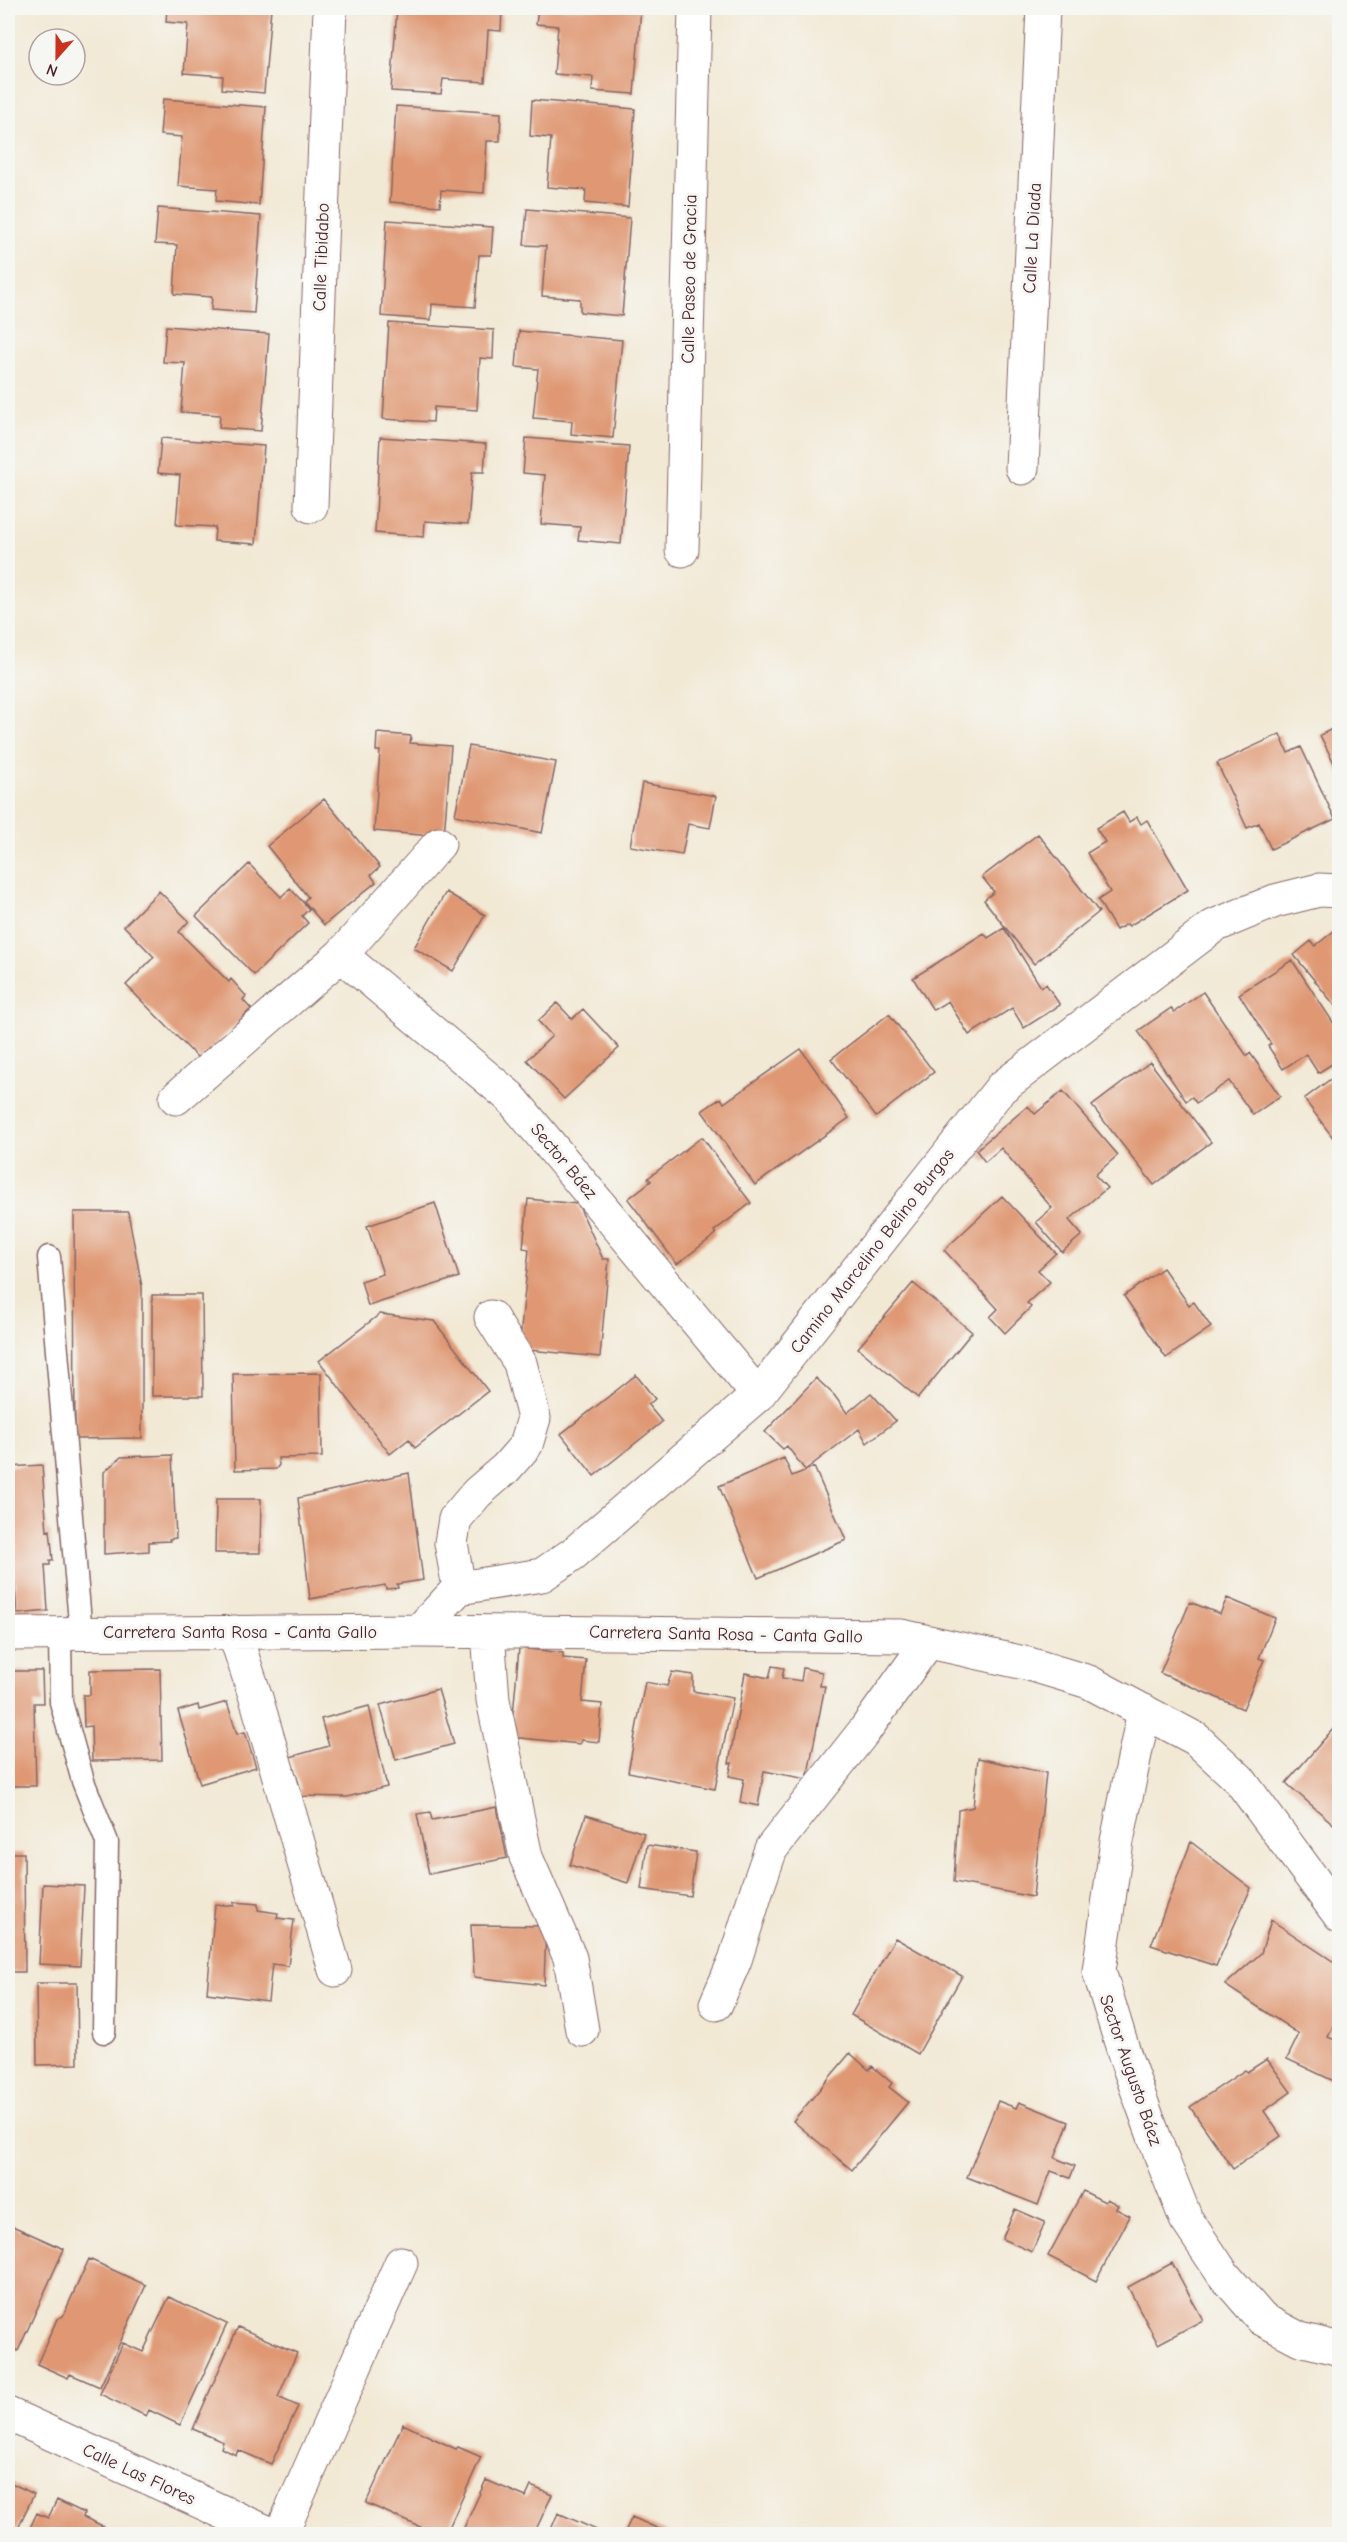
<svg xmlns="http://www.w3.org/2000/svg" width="1347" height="2542" viewBox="0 0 1347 2542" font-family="'Comic Neue',sans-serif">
	<rect width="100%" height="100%" fill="#f6f6f2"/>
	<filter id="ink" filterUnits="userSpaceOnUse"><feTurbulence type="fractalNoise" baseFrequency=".0167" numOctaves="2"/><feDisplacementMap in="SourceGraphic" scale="12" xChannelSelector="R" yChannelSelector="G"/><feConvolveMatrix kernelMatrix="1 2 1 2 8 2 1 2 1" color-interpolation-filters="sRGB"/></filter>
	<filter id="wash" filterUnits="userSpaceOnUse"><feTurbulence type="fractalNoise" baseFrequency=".008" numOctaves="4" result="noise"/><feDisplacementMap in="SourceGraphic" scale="24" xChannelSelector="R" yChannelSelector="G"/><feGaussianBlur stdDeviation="1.35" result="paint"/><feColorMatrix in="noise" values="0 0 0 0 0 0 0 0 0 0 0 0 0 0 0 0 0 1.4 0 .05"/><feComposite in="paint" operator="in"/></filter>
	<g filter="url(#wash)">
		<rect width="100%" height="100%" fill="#f2e9d5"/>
		<g id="blocks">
			<path fill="#df9873" d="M167 8H271L264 93 222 89 223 76 184 73 188 24 166 22Z
				M397 8H502L501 31 488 30 485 82 443 79 441 94 391 91Z
				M538 8H641L634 94 592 91 593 77 554 74 558 26 536 24Z
				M163 99 266 107 259 205 216 201 217 189 178 186 182 137 160 135Z
				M532 100 635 109 628 207 585 203 586 190 547 187 551 138 530 136Z
				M396 106 501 113 500 141H487L484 193 441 190 440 206 390 202Z
				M158 208 261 216 254 313 211 310 212 297 174 294 177 245 155 244Z
				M527 209 630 218 622 316 580 312V299L542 296 546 246 524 245Z
				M387 220 493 227 491 255H479L475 307 432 304 431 320 381 316Z
				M389 323 494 330 493 359 480 358 477 410 434 407 433 422 383 419Z
				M166 326 269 334 261 431 219 428 220 415 181 412 185 363 163 362Z
				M519 331 622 340 613 438 571 434 572 421 533 418 538 369 516 367Z
				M380 437 486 444 484 472H472L468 524 425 521 424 537 375 533Z
				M161 438 264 446 256 544 214 541 215 527 176 525 180 475 158 473Z
				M526 438 629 446 621 544 578 540 580 527 541 524 545 475 523 473Z
				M1340 725V775L1320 735Z
				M377 733 411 736 410 743 451 746 444 837 374 831 380 751H376Z
				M1280 734 1288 753 1301 747 1335 819 1271 849 1259 823 1247 828 1217 763Z
				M469 746 556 762 542 833 455 815Z
				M642 783 716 796 710 828 688 824 682 855 630 846Z
				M324 799 380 867 371 875 376 882 324 925 304 901 308 897 267 846Z
				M1123 812 1129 822 1137 817 1141 824 1147 820 1188 890 1129 926 1127 924 1116 930 1098 900 1110 892 1087 853 1105 842 1096 828Z
				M1038 834 1099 912 1034 964 984 900 994 892 982 877Z
				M249 864 281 897 290 888 309 909 302 916 308 923 254 975 196 916Z
				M159 891 189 921 179 932 229 982 231 979 246 996 243 1000 251 1009 200 1060 126 985 154 957 124 926Z
				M446 892 485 915 453 971 414 948Z
				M1340 926V1012L1294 955 1311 941 1315 946Z
				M1004 928 1041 987 1046 984 1060 1005 1024 1028 1012 1008 969 1035 948 1001 933 1010 913 978 984 933 988 938Z
				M1292 960 1340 1033V1059L1318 1073 1306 1054 1283 1069 1268 1046 1271 1044 1239 994Z
				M1203 992 1247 1056 1250 1053 1280 1096 1253 1115 1229 1081 1196 1103 1192 1097 1186 1101 1138 1031 1171 1008 1174 1012Z
				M557 1003 572 1019 583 1009 619 1048 564 1099 527 1060 552 1036 538 1021Z
				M889 1014 934 1072 876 1117 831 1059Z
				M801 1049 849 1118 755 1185 702 1111 721 1098 724 1103Z
				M1150 1062 1211 1142 1154 1185 1092 1106Z
				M1340 1072V1147L1304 1099Z
				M1063 1091 1118 1155 1095 1175 1107 1188 1069 1220 1082 1235 1062 1252 1036 1222 1052 1208 1001 1148 985 1162 976 1150 1028 1106 1035 1114Z
				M702 1137 751 1203 714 1231 716 1234 677 1264 628 1199 651 1181 648 1178Z
				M1002 1196 1056 1253 1038 1270 1050 1282 1027 1303 1031 1307 1005 1333 990 1317 998 1309 944 1250Z
				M528 1199 578 1204 603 1259H609L600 1357 519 1349 529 1249 523 1248Z
				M435 1203 459 1277 368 1306 361 1281 383 1274 367 1226Z
				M74 1212H128L142 1287V1438L75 1439Z
				M1163 1268 1189 1305 1194 1302 1211 1327 1166 1358 1124 1296Z
				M913 1283 972 1332 918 1398 858 1348Z
				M152 1295H202L203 1396H152Z
				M380 1314 434 1321 488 1391 415 1448 409 1439 390 1454 319 1361Z
				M321 1373 322 1457 278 1458 279 1465 276 1469 235 1470 233 1374Z
				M636 1375 655 1399 648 1405 662 1422 594 1476 561 1434Z
				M816 1378 834 1395 847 1413 871 1393 896 1421 867 1443 859 1429 805 1470 787 1446 783 1449 765 1432Z
				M172 1455 176 1538 169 1539 170 1541 149 1542V1551L104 1554V1472L121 1457Z
				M784 1458 792 1476 814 1467 846 1540 758 1578 719 1486Z
				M42 1465 47 1531 50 1530 53 1560H50V1565H45L48 1611 17 1614 13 1564H8V1467Z
				M409 1473 423 1580 397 1584 398 1588 386 1589 385 1585 310 1599 298 1498Z
				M216 1499H261L260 1553H215Z
				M1227 1598 1275 1618 1259 1658 1264 1660 1243 1709 1160 1673 1190 1602 1220 1614Z
				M519 1648 563 1653V1658L586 1660 582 1702 602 1704 599 1742 581 1740 580 1744 511 1737Z
				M772 1666 784 1668 782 1678 801 1681 803 1668 822 1672 820 1686H825L807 1779 764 1771 758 1806 740 1802 744 1779 729 1776 732 1763H729L745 1673 769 1678Z
				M160 1669 162 1760 92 1761 91 1726 84 1727 83 1695H90V1670Z
				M8 1671H42L43 1703H34L36 1786H8Z
				M672 1672 693 1675V1691L733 1698 715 1789 628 1772 645 1682 667 1686Z
				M438 1689 454 1744 396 1760 380 1705Z
				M227 1702 237 1734 245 1732 256 1767 200 1784 178 1711 198 1705 199 1710Z
				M369 1706 387 1787 347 1797 299 1796V1790H301L290 1757 329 1746 321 1719Z
				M1340 1721V1827L1338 1828 1286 1783Z
				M978 1758 1046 1773 1033 1897 954 1882 958 1810 973 1807Z
				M497 1807 507 1858 429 1874 417 1814 430 1812 432 1820Z
				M586 1815 644 1833 628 1883 570 1865Z
				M1191 1842 1251 1888 1216 1966 1151 1945Z
				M647 1845 696 1852 690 1896 641 1889Z
				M8 1853H24L25 1972H8Z
				M43 1884 84 1886 80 1966 39 1964Z
				M234 1902 258 1904V1910L278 1913 277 1918 294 1920 288 1966 272 1964 268 2001 207 1993 215 1904 234 1906Z
				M1271 1920 1340 1966V2011L1328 2037 1340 2042 1338 2083 1287 2059 1299 2034 1225 1985 1261 1953Z
				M471 1925 546 1926 544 1985 474 1977Z
				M895 1938 962 1976 918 2054 851 2015Z
				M36 1983H77L78 2064 37 2065Z
				M850 2053 869 2070 872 2066 892 2083 889 2087 908 2102 852 2170 793 2121Z
				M1267 2059 1291 2092 1264 2111 1281 2136 1233 2169 1190 2107 1245 2070 1247 2072Z
				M998 2101 1016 2108 1019 2102 1069 2122 1055 2158 1075 2166 1070 2178 1051 2171 1038 2205 967 2177Z
				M1083 2191 1105 2202 1107 2199 1118 2205 1116 2209 1130 2216 1096 2281 1048 2256Z
				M1015 2209 1045 2222 1032 2252 1002 2239Z
				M8 2224 64 2249 18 2351 8 2346Z
				M89 2259 146 2285 100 2387 70 2374 68 2378 37 2364 57 2319 63 2316Z
				M1172 2263 1203 2320 1158 2344 1128 2287Z
				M169 2297 227 2324 180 2425 149 2410 146 2416 100 2394 123 2343 143 2352Z
				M238 2327 297 2353 278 2397 298 2406 271 2464 238 2450 236 2455 221 2448 223 2442 193 2429Z
				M403 2424 456 2449 458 2447 481 2457 446 2534H436L366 2503Z
				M8 2478 12 2480 11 2483 34 2494 15 2534H8Z
				M486 2480 526 2497 531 2486 552 2495 534 2534H461Z
				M57 2500 84 2513 83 2517 105 2527 102 2534H27L37 2513 48 2518Z
				M558 2513 599 2531 597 2534H549Z
				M632 2517 670 2534H624Z"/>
		</g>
	</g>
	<g filter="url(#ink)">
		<use href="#blocks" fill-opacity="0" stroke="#856666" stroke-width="1.5"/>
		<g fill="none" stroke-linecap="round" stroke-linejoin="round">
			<defs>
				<path id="lane" d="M49 1257 81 1634
					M60 1634 61 1702 83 1781 107 1842 104 2032"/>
				<path id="street" d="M1022 468 1043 8
					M311 506 330 8
					M682 550 695 8
					M341 955 510 1097 758 1395
					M176 1098 341 955 439 844
					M459 1588 451 1543 455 1519 477 1493 506 1468 526 1445 534 1418 520 1363 491 1317
					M419 1631 459 1588 542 1575 573 1554 758 1395 1001 1088 1214 926 1275 901 1319 890 1340 891
					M234 1632 257 1701 335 1970
					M488 1632 493 1700 526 1857 570 1958 582 2030
					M8 1634 419 1631 902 1636 1029 1664 1089 1682 1196 1739 1239 1779 1340 1916
					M1144 1711 1117 1841 1099 1971 1126 2059 1164 2164 1186 2219 1223 2274 1262 2319 1300 2339 1340 2349
					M716 2004 735 1960 759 1883 771 1849 865 1730 928 1642
					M8 2414 271 2534
					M281 2534 401 2263"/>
			</defs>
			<use href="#lane" stroke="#856666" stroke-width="25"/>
			<use href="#street" stroke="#856666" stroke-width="35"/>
			<use href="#lane" stroke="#fff" stroke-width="22"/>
			<use href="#street" stroke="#fff" stroke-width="33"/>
		</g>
	</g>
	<g text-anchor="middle" stroke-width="6" stroke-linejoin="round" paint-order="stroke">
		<g font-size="18" fill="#4a1f2b" stroke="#f6f6f2">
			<text transform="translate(1032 238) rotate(-87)" y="6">Calle La Diada</text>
			<text transform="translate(321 257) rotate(-88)" y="6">Calle Tibidabo</text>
			<text transform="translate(689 279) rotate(-89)" y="6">Calle Paseo de Gracia</text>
			<text transform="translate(564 1161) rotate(50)" y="6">Sector Báez</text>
			<text transform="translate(872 1251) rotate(-52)" y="6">Camino Marcelino Belino Burgos</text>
			<text x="240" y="1638">Carretera Santa Rosa - Canta Gallo</text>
			<text transform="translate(726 1634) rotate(1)" y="6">Carretera Santa Rosa - Canta Gallo</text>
			<text transform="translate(1131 2070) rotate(71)" y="6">Sector Augusto Báez</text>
			<text transform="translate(139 2474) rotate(25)" y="6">Calle Las Flores</text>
		</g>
	</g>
	<rect width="1347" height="2542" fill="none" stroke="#f6f6f2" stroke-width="30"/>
	<g transform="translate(57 57) rotate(201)"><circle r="28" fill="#f6f6f2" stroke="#b1a0a2" stroke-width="1.5"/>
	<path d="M0-4.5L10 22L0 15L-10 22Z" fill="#c8321e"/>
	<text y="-9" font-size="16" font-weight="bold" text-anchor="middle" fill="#4a1f2b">N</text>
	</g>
</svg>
